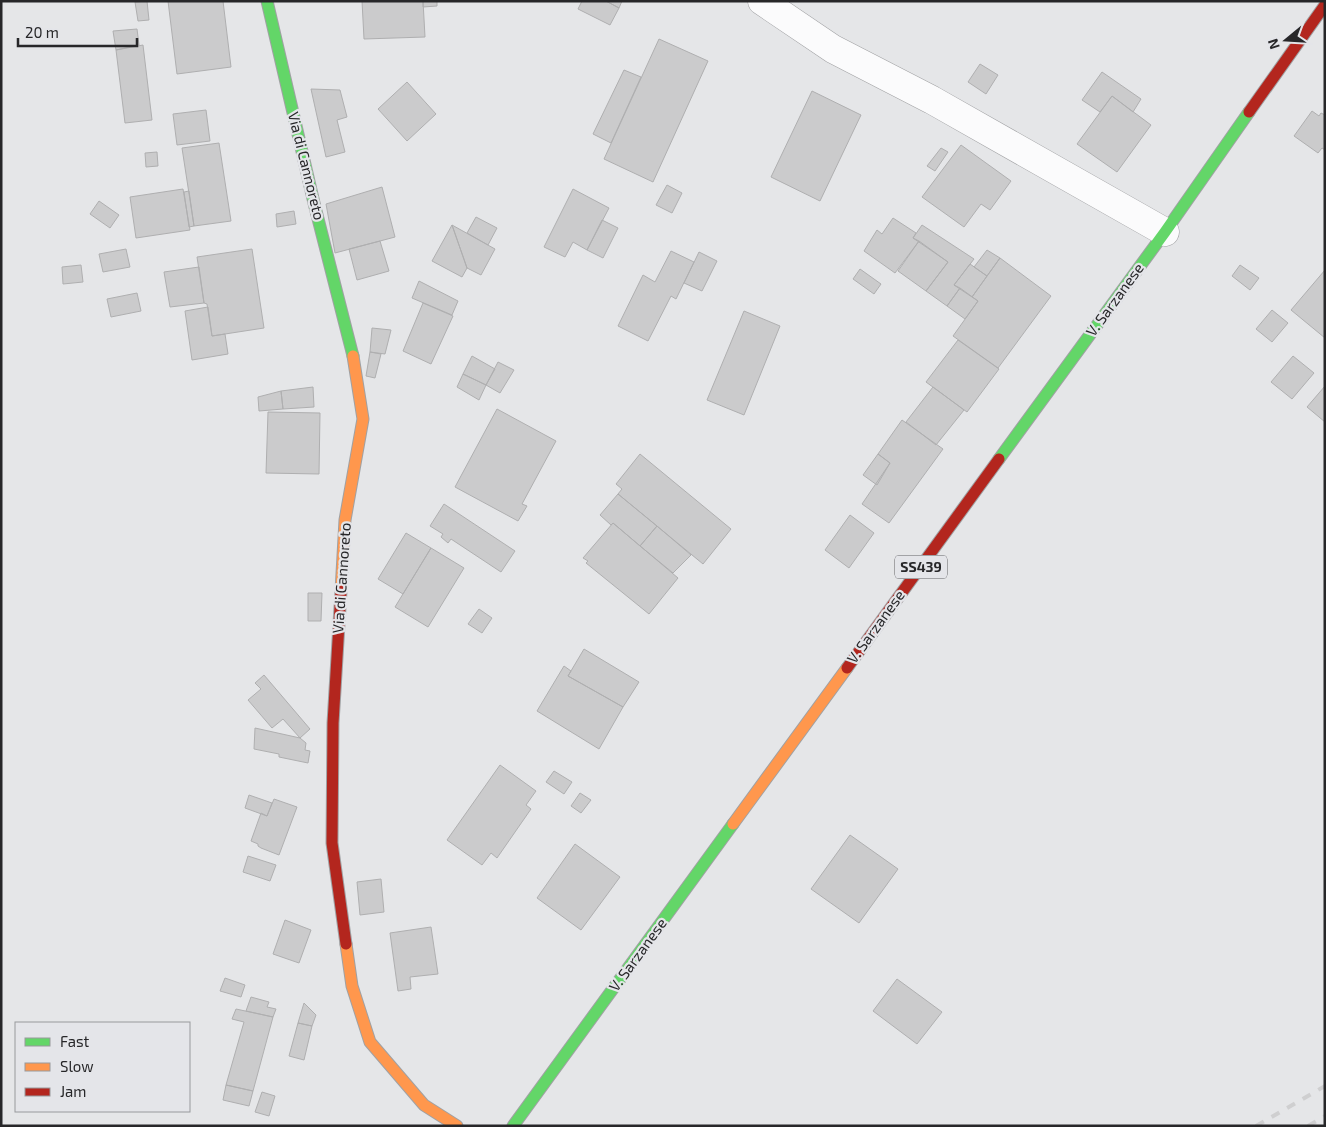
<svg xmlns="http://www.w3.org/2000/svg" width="1326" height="1127" viewBox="0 0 1326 1127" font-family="'Exo 2',sans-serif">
	<rect width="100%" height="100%" fill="#e5e6e8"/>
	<path fill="#cbcbcc" stroke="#afafb0" d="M147 1 149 20 138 21 135 2Z
		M168 1H223L231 67 177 74Z
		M362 1H423L425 37 364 39Z
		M423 1H437V6L423 7Z
		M582 1H606L619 8 610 25 578 9Z
		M606 1H622L619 8Z
		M137 29 139 45 116 50 113 31Z
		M659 39 708 61 653 182 604 159Z
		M143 45 152 120 125 123 116 50Z
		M980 64 998 75 986 94 968 82Z
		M624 70 641 77 611 143 593 134Z
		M1102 72 1141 99 1133 112 1112 96 1100 112 1082 100Z
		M407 82 436 114 407 141 378 109Z
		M311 89 340 90 347 117 337 120 345 152 326 157Z
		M812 91 861 115 820 201 771 177Z
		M1112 96 1151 125 1117 172 1077 144Z
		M206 110 210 141 177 145 173 114Z
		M1312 111 1319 116 1321 113 1325 115V150L1322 148 1318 153 1294 136Z
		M219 143 231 221 194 226 182 148Z
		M961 145 1011 181 990 210 981 204 964 227 922 197Z
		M941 148 948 152 935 171 927 166Z
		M157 152 158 166 146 167 145 153Z
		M667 185 682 193 672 213 656 205Z
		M382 187 395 237 335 253 326 204Z
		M183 189 190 230 136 238 130 197Z
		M573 189 609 208 587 250 573 242 565 257 544 247Z
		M189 191 194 226 189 227 184 192Z
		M99 201 119 215 110 228 90 214Z
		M294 211 296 224 277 227 276 214Z
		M476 217 497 228 488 245 467 233Z
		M893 218 916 233 913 238 919 241 895 273 864 251 877 230 882 234Z
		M602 220 618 228 603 258 587 250Z
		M452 225 495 249 481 275 467 268Z
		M452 225 467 268 462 277 432 261Z
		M922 225 974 259 954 285 960 288 947 306 926 291 948 262 913 238Z
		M380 241 389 271 357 280 349 249Z
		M919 241 948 262 926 291 898 271Z
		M126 249 130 267 103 272 99 254Z
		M252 249 264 328 212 336 207 304 204 303 197 257Z
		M987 250 1000 258 987 276 974 267Z
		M671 251 694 262 676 299 671 296 648 341 618 326 643 275 655 282Z
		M699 252 717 261 702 291 684 283Z
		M1000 258 1051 296 998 368 953 336 978 301 972 297Z
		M970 264 987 276 972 297 954 285Z
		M81 265 83 282 63 284 62 267Z
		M1240 265 1259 278 1250 290 1232 276Z
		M199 267 204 303 170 307 164 272Z
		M860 269 881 284 874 294 853 279Z
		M1325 270V338L1291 310Z
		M419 281 458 301 452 315 412 298Z
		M960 288 978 301 965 319 947 306Z
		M137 293 141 311 111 317 107 299Z
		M423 303 453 316 431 364 403 351Z
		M208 307 212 336 225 334 228 354 192 360 185 311Z
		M1272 310 1288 323 1272 342 1256 329Z
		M744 311 780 326 744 415 707 400Z
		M372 328 391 330 385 354 370 352Z
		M958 340 999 369 967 412 926 382Z
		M370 352 381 354 375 378 366 376Z
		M472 356 495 369 486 385 463 374Z
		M1293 356 1314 373 1292 399 1271 382Z
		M498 362 514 370 500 393 486 385Z
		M463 374 486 385 479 400 457 387Z
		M1325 386V422L1307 407Z
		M313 387 314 407 283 409 281 391Z
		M933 387 964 410 936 445 906 422Z
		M281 391 283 409 259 411 258 397Z
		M497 409 556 441 522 504 527 506 518 521 455 487Z
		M268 412 320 413 319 474 266 473Z
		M902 420 943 449 889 523 862 504 890 463 878 454Z
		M640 454 731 529 703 564 618 494 622 489 616 484Z
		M878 454 890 463 877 485 863 475Z
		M618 494 657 526 640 546 613 523 611 525 600 515Z
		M444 504 515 551 501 572 451 539 448 543 441 537 443 534 430 526Z
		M850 515 874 533 849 568 825 550Z
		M613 523 678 578 649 614 586 563 588 561 583 558Z
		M657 526 691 555 673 573 640 546Z
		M406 533 431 548 403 594 378 579Z
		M431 548 464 568 428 627 395 607Z
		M308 593H322L321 621H308Z
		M479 609 492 618 482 633 468 624Z
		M584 649 639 682 623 707 568 676Z
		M564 666 571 671 568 676 623 707 599 749 537 711Z
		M264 675 310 729 300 738 283 719 272 728 248 700 261 689 255 683Z
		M255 728 300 738 306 743 305 750 310 751 308 763 279 757V754L254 749Z
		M500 765 536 791 526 805 531 809 497 858 491 853 482 865 447 840Z
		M554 771 572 782 564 794 546 782Z
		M580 793 591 800 581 813 571 806Z
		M249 795 272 803 267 816 245 808Z
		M274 799 297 807 279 855 261 848 258 846V844L251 841 261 813 267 816Z
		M850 835 898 869 859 923 811 889Z
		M575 844 620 877 581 930 537 898Z
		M248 856 276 865 270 881 243 872Z
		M381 879 384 912 360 915 357 882Z
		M285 920 311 930 299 963 273 954Z
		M431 927 438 974 410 977 411 989 398 991 390 933Z
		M225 978 245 985 241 997 220 991Z
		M897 979 942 1012 917 1044 873 1011Z
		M251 997 269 1002 267 1007 276 1009 273 1017 246 1011Z
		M304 1003 316 1015 312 1026 298 1023Z
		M236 1009 273 1017 253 1091 226 1085 244 1022 232 1019Z
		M298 1023 312 1026 304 1060 289 1056Z
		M226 1085 253 1091 249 1106 223 1100Z
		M262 1092 275 1096 269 1116 255 1112Z"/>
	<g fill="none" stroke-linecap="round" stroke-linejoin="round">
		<defs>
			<path id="street" d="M762 1 833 49 932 100 1165 232"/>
			<path id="fast" d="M267 1 314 203 353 356
				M999 459 1165 232 1249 112
				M513 1126 733 824"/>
			<path id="slow" d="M341 591 345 520 363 419 353 356
				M733 824 847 668
				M346 944 352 986 370 1042 424 1105 457 1126"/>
			<path id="jam" d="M1249 112 1325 5
				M341 591 333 723 332 843 346 944
				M847 668 999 459"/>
		</defs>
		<use href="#street" stroke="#a0a1a3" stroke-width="29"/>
		<use href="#fast" stroke="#a0a1a3" stroke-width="13"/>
		<use href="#slow" stroke="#a0a1a3" stroke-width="13"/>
		<use href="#jam" stroke="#a0a1a3" stroke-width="13"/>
		<use href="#street" stroke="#fbfbfc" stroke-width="28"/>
		<use href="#fast" stroke="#63d668" stroke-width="11"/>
		<use href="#slow" stroke="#ff974d" stroke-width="11"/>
		<use href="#jam" stroke="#b3261e" stroke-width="11"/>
		<path stroke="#cfcfd0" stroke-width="4" stroke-dasharray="9 9" stroke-linecap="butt" d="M1256 1126 1325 1086
			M1308 1126 1325 1116"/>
	</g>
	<g text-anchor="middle" stroke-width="4.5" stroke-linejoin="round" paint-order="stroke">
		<rect fill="#e4e5e9" stroke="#606063" stroke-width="1" x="895" y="555.5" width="52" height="23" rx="4"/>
		<g font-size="14" font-weight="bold" fill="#272729">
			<text x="921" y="572">SS439</text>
		</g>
		<g font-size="15" fill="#272729" stroke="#e4e5e9">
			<text transform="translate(306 166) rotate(76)" y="5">Via di Cannoreto</text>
			<text transform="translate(1115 300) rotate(-54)" y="5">V. Sarzanese</text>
			<text transform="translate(342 578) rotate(-86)" y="5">Via di Cannoreto</text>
			<text transform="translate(876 627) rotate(-54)" y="5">V. Sarzanese</text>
			<text transform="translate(638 955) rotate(-54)" y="5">V. Sarzanese</text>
		</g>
	</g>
	<rect width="1326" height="1127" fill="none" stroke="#272729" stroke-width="5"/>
	<rect x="15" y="1022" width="175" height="90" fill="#e4e5e9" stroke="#98999c"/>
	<rect x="25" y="1038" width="25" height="8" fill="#63d668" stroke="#98999c"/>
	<text x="60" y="1047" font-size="15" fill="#272729">Fast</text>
	<rect x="25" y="1063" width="25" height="8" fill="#ff974d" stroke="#98999c"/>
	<text x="60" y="1072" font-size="15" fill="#272729">Slow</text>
	<rect x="25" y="1088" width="25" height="8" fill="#b3261e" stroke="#98999c"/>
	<text x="60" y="1097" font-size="15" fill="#272729">Jam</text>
	<g transform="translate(1286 40) rotate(252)" stroke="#e4e5e9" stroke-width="4" paint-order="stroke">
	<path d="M0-4L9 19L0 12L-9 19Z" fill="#272729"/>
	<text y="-8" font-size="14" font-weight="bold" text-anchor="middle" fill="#272729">N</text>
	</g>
	<path d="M18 38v8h119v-8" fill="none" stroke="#272729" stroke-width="2.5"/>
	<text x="25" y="38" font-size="15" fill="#272729" stroke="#e4e5e9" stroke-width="4" paint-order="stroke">20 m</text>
</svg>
